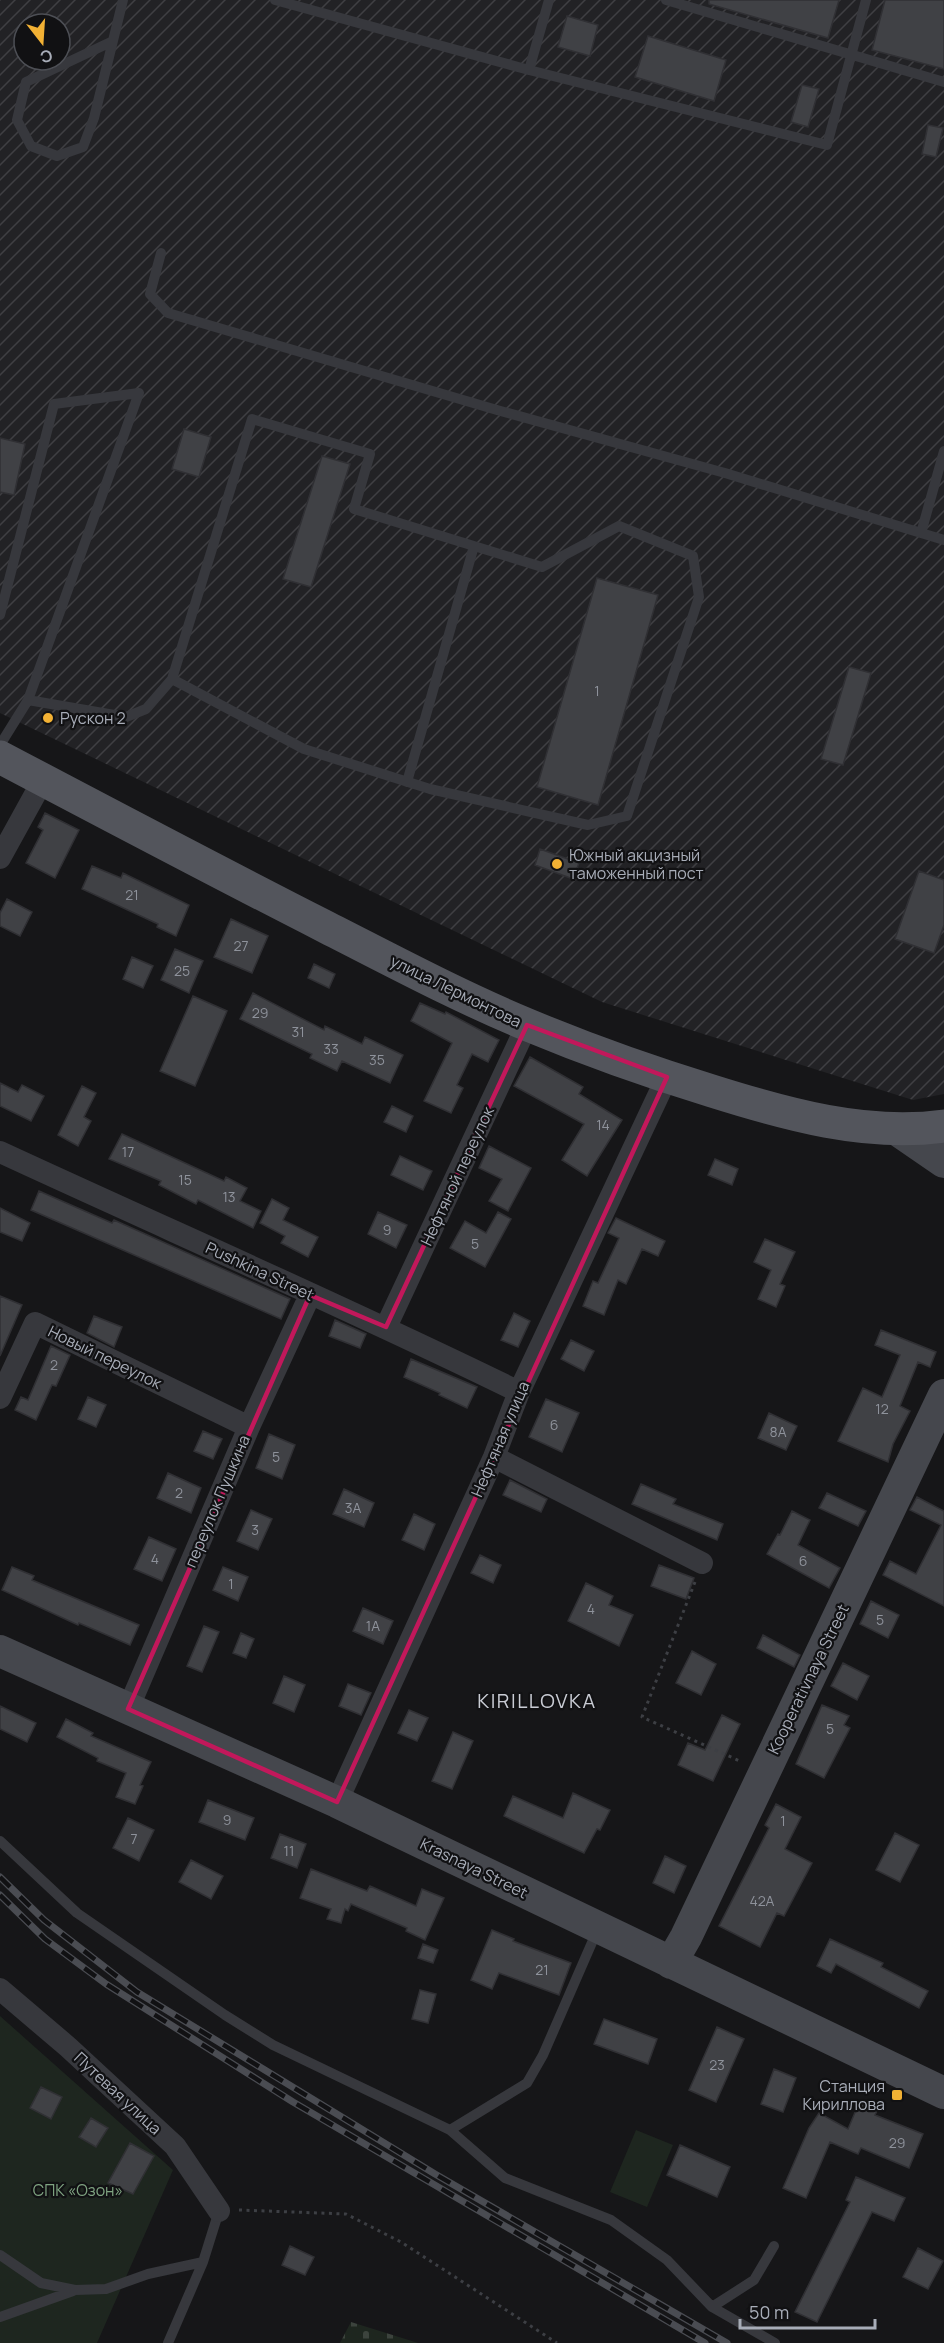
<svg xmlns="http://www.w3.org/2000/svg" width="944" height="2343" viewBox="0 0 944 2343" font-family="Manrope,sans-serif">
	<defs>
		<pattern id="industrial-furrows" width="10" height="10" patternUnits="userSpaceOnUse" patternTransform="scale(1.5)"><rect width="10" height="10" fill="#222225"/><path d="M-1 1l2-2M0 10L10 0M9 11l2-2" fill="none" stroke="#3f3f43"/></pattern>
		<pattern id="cemetery-stones" width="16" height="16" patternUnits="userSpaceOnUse" patternTransform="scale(1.5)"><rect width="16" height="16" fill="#1e261f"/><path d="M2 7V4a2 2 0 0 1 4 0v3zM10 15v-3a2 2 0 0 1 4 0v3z" fill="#3c433d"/></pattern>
	</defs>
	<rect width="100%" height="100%" fill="#161618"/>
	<path fill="url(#industrial-furrows)" fill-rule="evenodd" d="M0 0H944V1094L913 1100 602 1002 0 713ZM24 24H60V60H24Z"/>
	<path fill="url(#cemetery-stones)" d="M351 2322 418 2343H340Z"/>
	<path fill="#1e261f" d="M0 2016 173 2170 97 2343H0Z
		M636 2130 673 2145 647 2207 610 2192Z"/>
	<path fill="#404145" stroke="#303034" stroke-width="1.5" d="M709 0H839L828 38 709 4Z
		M885 0H944V69L872 50Z
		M567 16 598 25 590 56 558 47Z
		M648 36 726 60 714 101 635 77Z
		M802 85 819 89 808 127 791 122Z
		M928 125 943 128 936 157 922 154Z
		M184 429 211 437 199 477 172 469Z
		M0 438 25 444 14 495 0 492Z
		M322 456 350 464 311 587 283 579Z
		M597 578 658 595 598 805 537 787Z
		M849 667 871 673 843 765 821 759Z
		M45 813 79 830 55 878 26 863 43 830 38 827Z
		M540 849 579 863 573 879 535 865Z
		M92 866 121 878 123 873 189 905 176 936 157 927 158 924 82 889Z
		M919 871 944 880V925L934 953 895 939Z
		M7 899 32 912 20 936 0 926V913Z
		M231 919 268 936 252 973 214 957Z
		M175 949 203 961 189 993 161 980Z
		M132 957 153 966 143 988 123 979Z
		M314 964 335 974 329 988 308 978Z
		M253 993 324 1030 325 1026 362 1044 365 1037 403 1055 390 1083 342 1061 337 1071 310 1058 312 1054 240 1019Z
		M193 996 227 1011 195 1086 160 1071Z
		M420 1003 445 1014 446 1012 499 1040 488 1062 472 1054 457 1085 463 1088 451 1113 424 1101 452 1043 411 1021Z
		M530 1057 583 1087 579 1094 622 1120 587 1176 562 1160 584 1124 514 1086Z
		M0 1083 18 1092 22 1085 44 1096 31 1121 0 1106Z
		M82 1086 96 1093 84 1117 91 1121 78 1146 58 1135Z
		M392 1106 413 1116 406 1132 384 1122Z
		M122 1134 224 1181 226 1177 247 1188 240 1201 261 1211 253 1228 198 1200 196 1204 159 1185 161 1181 109 1159Z
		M489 1146 531 1168 508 1211 489 1201 502 1179 479 1168Z
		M400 1156 432 1171 423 1190 391 1175Z
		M715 1159 738 1169 732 1185 708 1175Z
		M39 1191 112 1223 114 1220 290 1299 281 1319 31 1210Z
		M272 1199 289 1208 283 1220 318 1237 308 1257 281 1243 285 1236 260 1223Z
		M0 1208 30 1223 22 1241 0 1232Z
		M378 1212 407 1225 396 1248 368 1234Z
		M498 1212 511 1219 485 1267 450 1248 465 1221 486 1233Z
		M616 1218 665 1241 658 1256 642 1249 626 1284 618 1280 604 1315 583 1306 593 1281 598 1283 619 1238 608 1233Z
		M765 1239 795 1252 780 1284 785 1286 776 1307 758 1299 771 1270 754 1262Z
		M0 1296 22 1305 0 1356Z
		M514 1313 530 1321 518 1347 501 1340Z
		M94 1316 122 1327 114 1347 87 1333Z
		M335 1320 366 1334 360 1348 329 1336Z
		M881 1330 936 1352 930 1367 918 1362 900 1406 910 1411 893 1444 888 1462 838 1441 863 1388 882 1397 900 1355 875 1345Z
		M571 1340 594 1351 584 1371 561 1359Z
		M51 1346 70 1355 56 1386 52 1385 36 1420 15 1410 21 1397 28 1400Z
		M411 1359 477 1387 467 1408 439 1395 440 1393 404 1377Z
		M88 1397 106 1405 96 1427 78 1419Z
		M546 1399 579 1413 562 1452 529 1437Z
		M769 1413 797 1426 786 1450 758 1438Z
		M203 1431 222 1439 213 1459 194 1451Z
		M269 1434 295 1445 282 1479 256 1468Z
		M168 1473 201 1488 191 1513 157 1498Z
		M510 1480 547 1499 541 1512 503 1495Z
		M641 1484 676 1499 673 1504 723 1524 717 1540 632 1504Z
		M344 1489 374 1503 364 1527 333 1514Z
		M827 1493 866 1511 858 1526 819 1508Z
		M917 1497 944 1511V1606L883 1575 890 1561 916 1574 941 1525 910 1510Z
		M251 1510 272 1519 258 1550 237 1541Z
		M792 1511 810 1520 798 1545 840 1568 829 1588 767 1554 778 1534 780 1535Z
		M414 1514 435 1524 424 1550 402 1540Z
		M149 1537 176 1549 162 1581 134 1569Z
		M480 1555 501 1565 493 1583 471 1573Z
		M659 1565 694 1578 686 1599 651 1586Z
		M12 1567 34 1576 32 1580 139 1625 130 1645 79 1623 78 1625 2 1590Z
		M223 1567 248 1577 238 1601 213 1590Z
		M586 1583 613 1596 609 1605 633 1615 619 1646 568 1621Z
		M871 1601 899 1615 888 1638 860 1624Z
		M363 1608 393 1621 383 1644 353 1631Z
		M204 1626 219 1632 202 1672 187 1666Z
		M241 1633 254 1639 246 1658 233 1653Z
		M763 1635 800 1655 794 1667 757 1648Z
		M692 1651 716 1664 701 1695 676 1683Z
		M843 1663 869 1676 857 1700 831 1686Z
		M284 1676 305 1685 294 1712 273 1703Z
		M348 1684 371 1693 361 1715 339 1706Z
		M822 1705 849 1716 844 1725 850 1728 824 1778 796 1764Z
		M0 1706 36 1723 27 1742 0 1729Z
		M409 1710 428 1718 417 1741 398 1733Z
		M722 1715 740 1724 713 1781 678 1765 688 1743 705 1750Z
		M66 1719 93 1733 91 1736 151 1762 140 1785 143 1786 135 1804 116 1797 126 1773 97 1761 98 1758 57 1737Z
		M453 1732 473 1741 452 1789 432 1781Z
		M573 1793 610 1810 600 1830 597 1829 584 1853 504 1816 513 1796 563 1818Z
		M208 1800 254 1818 245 1840 199 1822Z
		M776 1804 801 1817 785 1849 812 1863 784 1916 777 1913 760 1947 719 1926 769 1828 765 1825Z
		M128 1818 154 1830 139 1861 113 1848Z
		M895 1833 919 1845 900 1882 876 1870Z
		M280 1834 306 1844 297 1868 271 1858Z
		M665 1856 686 1866 674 1893 653 1883Z
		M191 1860 223 1876 211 1899 179 1882Z
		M311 1869 367 1891 370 1886 416 1906 422 1889 444 1898 425 1940 406 1931 407 1928 351 1904 348 1911 345 1909 341 1923 327 1919 331 1909 300 1898Z
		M492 1930 514 1939 513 1941 571 1963 559 1995 499 1973 492 1989 471 1980Z
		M830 1939 883 1963 881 1967 928 1991 919 2008 836 1964 831 1973 817 1966Z
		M423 1944 438 1950 433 1963 418 1958Z
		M420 1990 436 1994 428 2023 412 2019Z
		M604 2019 657 2039 648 2064 594 2044Z
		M717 2027 744 2039 716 2102 689 2090Z
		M774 2069 796 2078 783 2112 761 2104Z
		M41 2087 62 2097 51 2119 30 2108Z
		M859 2103 877 2111 875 2115 923 2134 909 2168 861 2148 858 2154 830 2142 806 2198 783 2188 809 2128 819 2113 848 2129Z
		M91 2118 108 2128 96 2147 79 2137Z
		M130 2143 154 2156 133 2194 108 2183Z
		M680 2145 730 2167 717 2197 667 2175Z
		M856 2177 905 2198 894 2221 872 2212 817 2322 795 2312 850 2202 846 2200Z
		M290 2246 314 2257 305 2275 282 2265Z
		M918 2248 943 2261 928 2289 903 2277Z"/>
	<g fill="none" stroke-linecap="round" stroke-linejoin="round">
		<path stroke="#3d3f44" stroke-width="3" stroke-dasharray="3 4.5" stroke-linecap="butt" d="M695 1582 642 1717 742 1762
			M239 2210 346 2214 401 2242 557 2343"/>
		<path stroke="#37383d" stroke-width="10" d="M275 0 529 70 827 145 866 0
			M666 0 944 82
			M113 41 26 82 17 120 31 146 57 156 83 147 94 118 123 0
			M529 70 549 0
			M161 253 150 294 168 313 497 410 725 473 944 540
			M921 533 944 451
			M0 615 54 404 139 393 28 700 0 745
			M28 700 126 717 146 709 172 679 252 419 370 454 354 509 542 567 619 526 693 556 699 597 627 816 588 825 430 789 304 749 172 679
			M407 782 474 546
			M0 1841 77 1913 225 2015 273 2045 450 2130 505 2178 611 2220 667 2260 712 2307 754 2280 774 2246
			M450 2130 527 2083 543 2055 597 1931
			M0 2255 41 2283 75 2290 106 2289 148 2274 203 2262
			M712 2307 775 2343
			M0 2317 73 2291
			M168 2343 203 2262 219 2211"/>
		<path stroke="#37383d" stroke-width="22" d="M0 858 43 780
			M0 1152C173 1232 348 1308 519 1392
			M386 1327 527 1025
			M0 1398 35 1323 249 1427
			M494 1457 702 1563
			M128 1709 249 1427 310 1295
			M337 1802 494 1457 519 1392 667 1077
			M0 1989 68 2047 175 2146 219 2211"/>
		<path stroke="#45474d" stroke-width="32" d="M896 1129 944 1162
			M0 1651 337 1802 944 2093
			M671 1963 686 1937 944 1395"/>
		<path stroke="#53555c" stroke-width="33" d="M0 757C108 814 216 871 324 926 391 960 458 996 528 1025 588 1050 650 1072 712 1091 785 1114 867 1137 944 1126"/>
		<defs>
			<path id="rail" d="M0 1877 44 1920 137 1992 435 2174 727 2343
				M0 1895 45 1939 106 1984 293 2102 705 2343"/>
		</defs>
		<use href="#rail" stroke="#4a4c52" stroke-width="7"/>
		<use href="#rail" stroke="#111113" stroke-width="4.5" stroke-dasharray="14" stroke-linecap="butt"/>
	</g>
	<path fill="none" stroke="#c2185b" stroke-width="4.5" stroke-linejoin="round" d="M527 1025 667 1077 337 1802 128 1709 310 1295 386 1327Z"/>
	<g fill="#f2b134" stroke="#111113" stroke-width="2">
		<circle cx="48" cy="718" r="6"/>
		<circle cx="557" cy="864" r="6"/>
		<rect x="891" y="2089" width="12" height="12" rx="3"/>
	</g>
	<g text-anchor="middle" stroke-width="4.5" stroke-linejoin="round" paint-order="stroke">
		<g font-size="14" fill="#8e929b">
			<text x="597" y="696">1</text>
			<text x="132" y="900">21</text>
			<text x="241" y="951">27</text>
			<text x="182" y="976">25</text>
			<text x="260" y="1018">29</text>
			<text x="298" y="1037">31</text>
			<text x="331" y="1054">33</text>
			<text x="377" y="1065">35</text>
			<text x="603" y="1130">14</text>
			<text x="128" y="1157">17</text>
			<text x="185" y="1185">15</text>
			<text x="229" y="1202">13</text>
			<text x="387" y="1235">9</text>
			<text x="475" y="1249">5</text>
			<text x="54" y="1370">2</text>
			<text x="882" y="1414">12</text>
			<text x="554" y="1430">6</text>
			<text x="778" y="1437">8А</text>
			<text x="276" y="1462">5</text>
			<text x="179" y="1498">2</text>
			<text x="353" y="1513">3А</text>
			<text x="255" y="1535">3</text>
			<text x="155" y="1564">4</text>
			<text x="803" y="1566">6</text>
			<text x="231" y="1589">1</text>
			<text x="591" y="1614">4</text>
			<text x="880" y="1625">5</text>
			<text x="373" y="1631">1А</text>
			<text x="830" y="1734">5</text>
			<text x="227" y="1825">9</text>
			<text x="783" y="1826">1</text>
			<text x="134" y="1844">7</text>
			<text x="289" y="1856">11</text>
			<text x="762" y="1906">42А</text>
			<text x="542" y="1975">21</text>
			<text x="717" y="2070">23</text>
			<text x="897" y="2148">29</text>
		</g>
		<g font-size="16" fill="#a8adb8" stroke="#111113" text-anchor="start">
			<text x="60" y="724">Рускон 2</text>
			<text x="569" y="861">Южный акцизный<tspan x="569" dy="18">таможенный пост</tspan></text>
			<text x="885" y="2092" text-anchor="end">Станция<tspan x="885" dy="18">Кириллова</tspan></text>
		</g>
		<g font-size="16" fill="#a8adb8" stroke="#111113">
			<text transform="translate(456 991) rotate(26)" y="6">улица Лермонтова</text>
			<text transform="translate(457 1176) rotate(-65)" y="6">Нефтяной переулок</text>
			<text transform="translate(260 1271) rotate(25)" y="6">Pushkina Street</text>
			<text transform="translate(105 1357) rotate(26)" y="6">Новый переулок</text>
			<text transform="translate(500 1439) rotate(-67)" y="6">Нефтяная улица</text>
			<text transform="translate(217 1501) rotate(-67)" y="6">переулок Пушкина</text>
			<text transform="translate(808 1679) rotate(-64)" y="6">Kooperativnaya Street</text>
			<text transform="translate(474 1868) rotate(26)" y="6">Krasnaya Street</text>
			<text transform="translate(118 2093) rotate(43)" y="6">Путевая улица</text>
		</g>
		<g font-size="16" fill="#7fa381" stroke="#111113">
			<text x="78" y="2196">СПК «Озон»</text>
		</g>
		<g font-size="20" letter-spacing="1.5" fill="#c9ccd4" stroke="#111113">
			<text x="537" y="1708">KIRILLOVKA</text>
		</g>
	</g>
	<g transform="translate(42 42) rotate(163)"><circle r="28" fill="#111113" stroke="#4d4f55" stroke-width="1.5"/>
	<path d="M0-4.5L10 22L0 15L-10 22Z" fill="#f2b134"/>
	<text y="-9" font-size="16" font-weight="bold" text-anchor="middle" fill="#a8adb8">С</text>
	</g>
	<path d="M740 2319v9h135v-9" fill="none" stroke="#a8adb8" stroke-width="3"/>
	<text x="749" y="2319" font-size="18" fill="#a8adb8" stroke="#111113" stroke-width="4.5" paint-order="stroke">50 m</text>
</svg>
